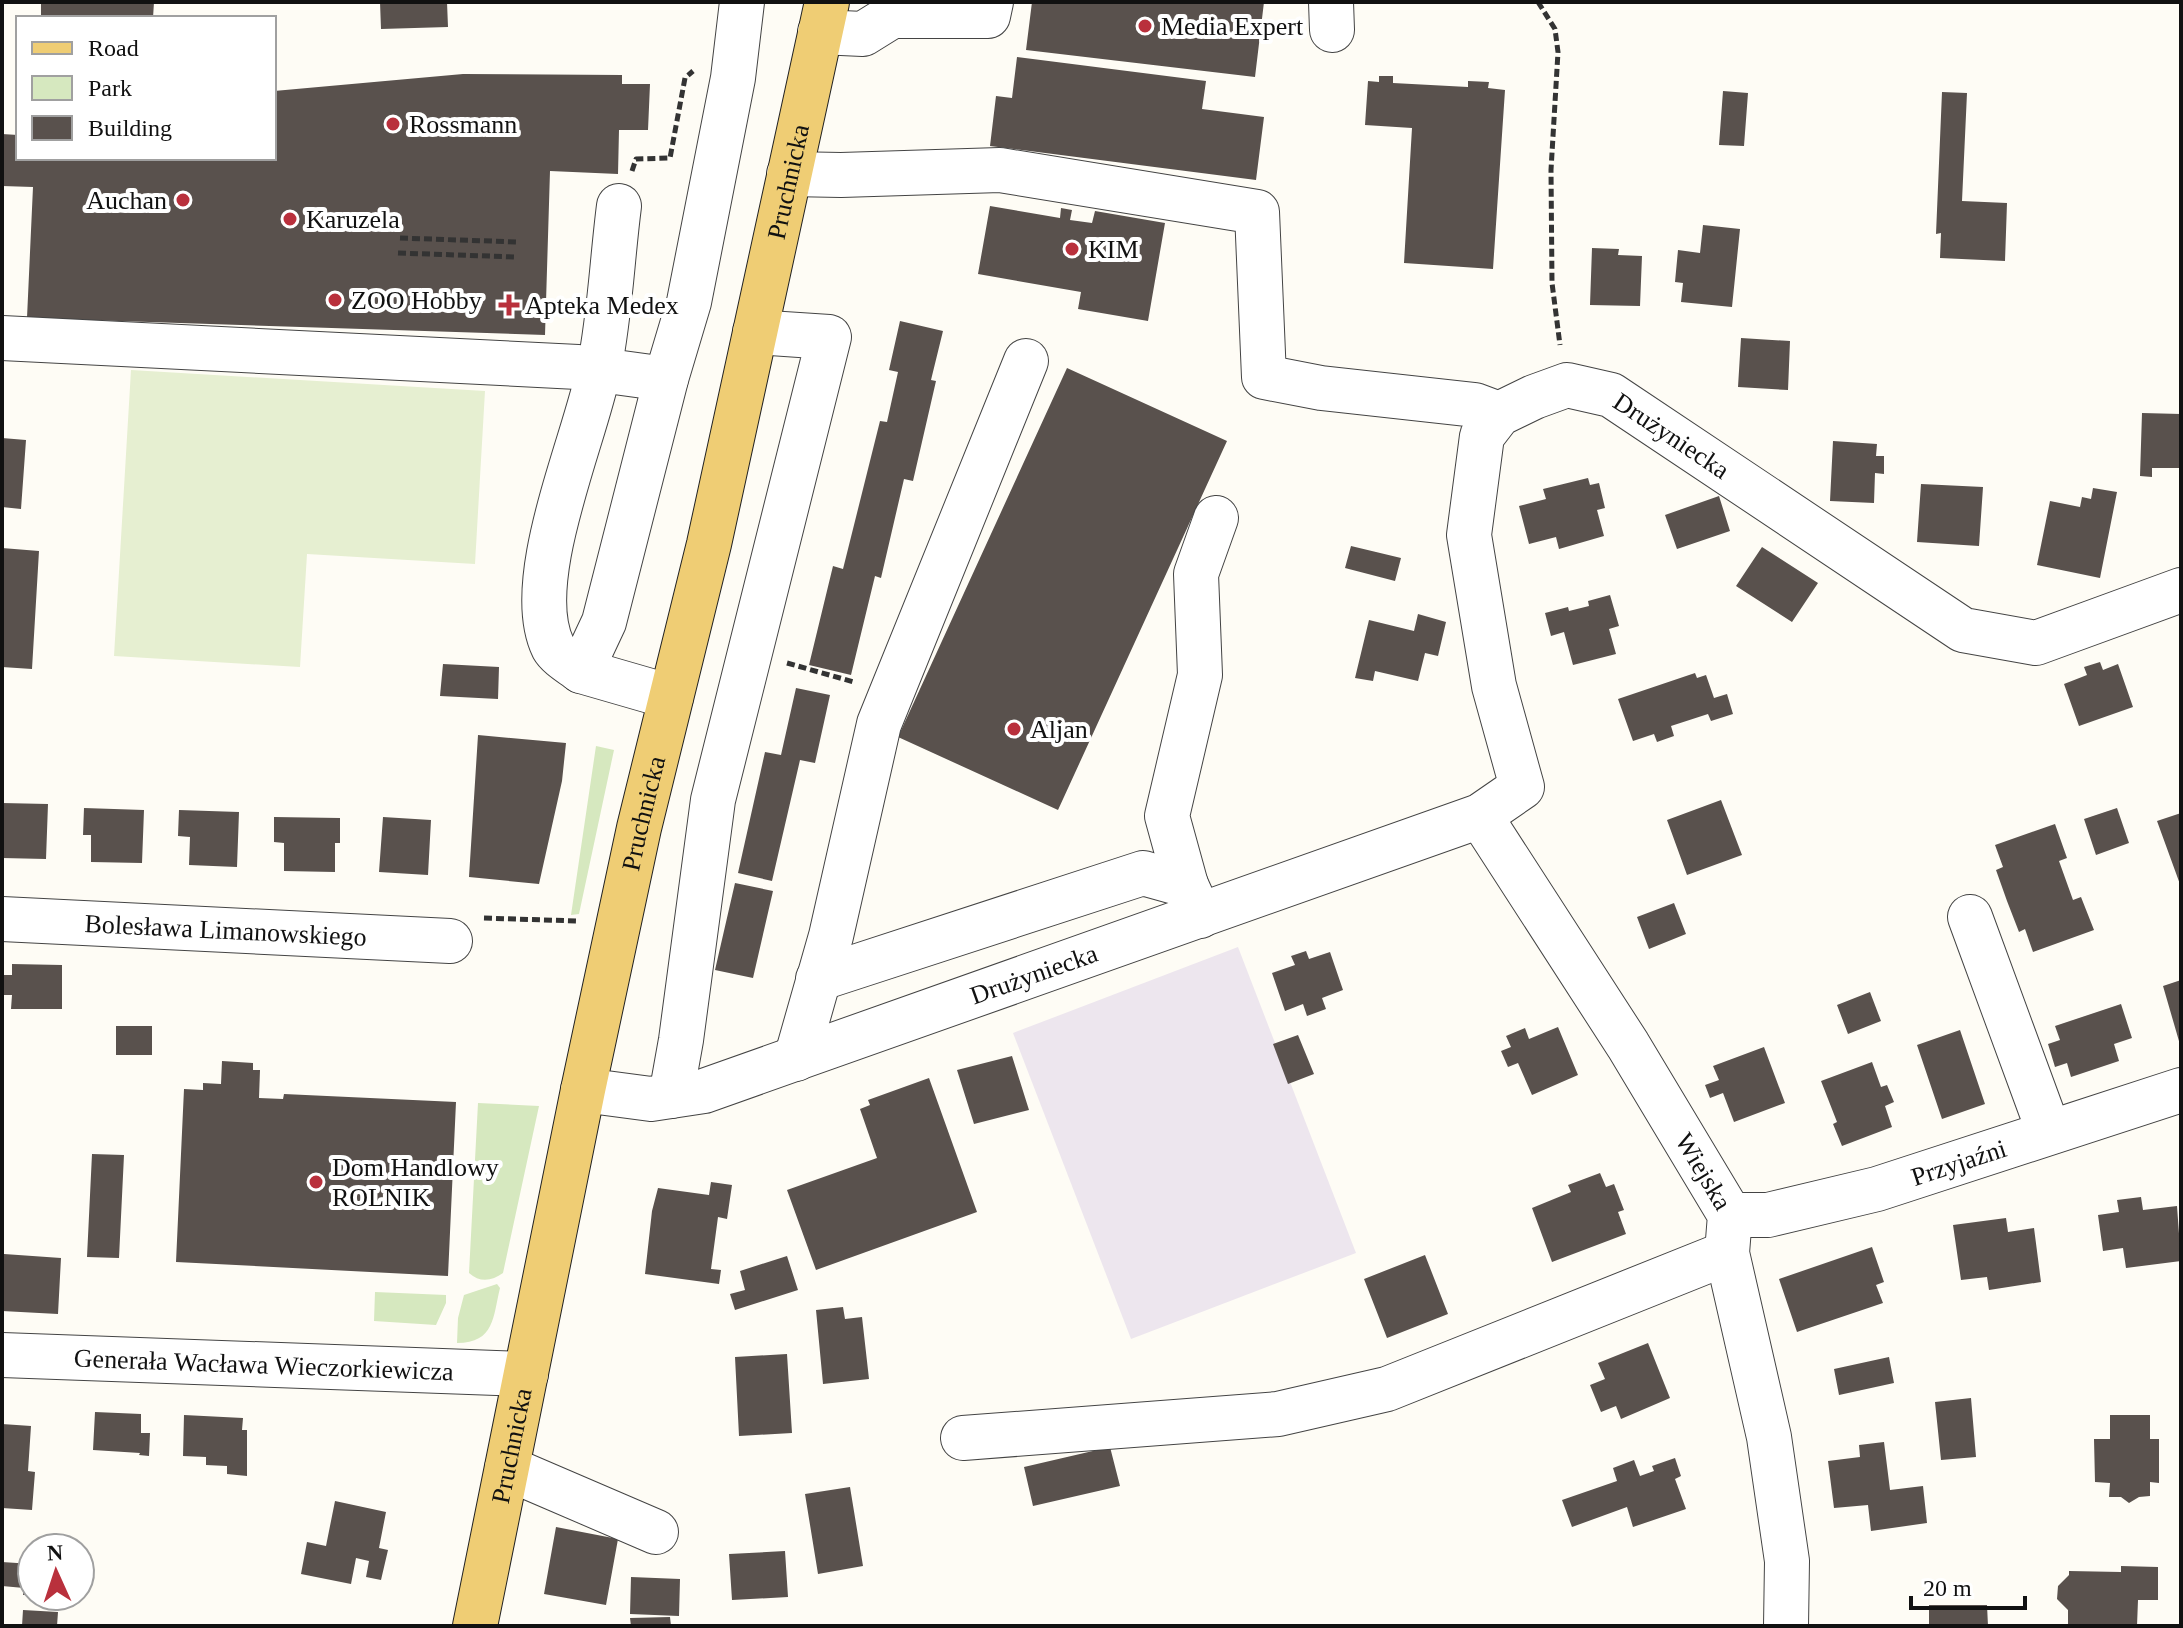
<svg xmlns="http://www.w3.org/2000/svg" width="2183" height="1628" viewBox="0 0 2183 1628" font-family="'Times New Roman',serif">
	<rect width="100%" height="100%" fill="#fefcf5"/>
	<path fill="#ede6ee" d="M1238 947 1356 1253 1131 1339 1013 1033Z"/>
	<path fill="#d6e8bf" d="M596 746 614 750 579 914 571 915Z
		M478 1103 539 1106 503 1273C492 1281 480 1283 469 1273Z
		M497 1284 500 1288C493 1316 495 1343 457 1343L458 1318 464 1295Z
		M375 1292 446 1295V1303L436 1325 374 1321Z"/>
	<path fill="#e6efd1" d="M131 370 485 391 475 564 307 554 300 667 114 656Z"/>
	<path fill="#59514d" d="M41 2H154L153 18H41Z
		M380 2H447L448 27 381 29Z
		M1032 2H1264L1255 77 1026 50Z
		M1017 57 1206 81 1202 109 1264 117 1256 180 990 146 996 96 1012 98Z
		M463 74 622 75V84H650L648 130H619L618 174 550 171 545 335 27 318 33 187 2 186V134L18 135V158H274V91Z
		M1379 76H1393V83L1468 87V81L1489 82 1488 88 1505 90 1493 269 1404 263 1412 128 1365 125 1368 81 1379 82Z
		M1723 91 1748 93 1744 146 1719 145Z
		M1942 92 1967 93 1962 201 2007 203 2005 261 1940 258 1941 233 1936 234Z
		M990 206 1060 218 1061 208 1072 210 1070 220 1092 223 1095 211 1165 223 1148 321 1078 309 1081 292 978 274Z
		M1703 225 1740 229 1732 307 1681 302 1683 283 1675 282 1678 250 1700 253Z
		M1592 248 1619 249 1618 255 1642 256 1640 306 1590 305Z
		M900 321 943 331 931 380 936 381 913 481 904 479 881 578 875 576 851 675 809 665 833 566 843 569 880 421 887 422 898 372 889 370Z
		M1741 338 1790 341 1788 390 1738 387Z
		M1067 368 1227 441 1058 810 898 737Z
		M2142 413 2181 414V468H2152V477L2140 476Z
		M2 438 26 440 21 509 2 507Z
		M1833 441 1877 444 1876 456H1884V474L1875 473 1874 503 1830 501Z
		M1588 478 1590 485 1599 483 1605 508 1597 510 1604 536 1559 549 1556 537 1529 544 1519 506 1546 499 1543 489Z
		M1921 484 1983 487 1979 546 1917 542Z
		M2093 488 2117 492 2100 578 2037 565 2050 501 2080 507 2082 497 2091 499Z
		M1719 496 1730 531 1677 549 1665 515Z
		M1351 546 1401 558 1395 581 1345 568Z
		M1762 547 1818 583 1792 622 1736 586Z
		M2 548 39 551 32 669 2 667Z
		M1610 595 1619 626 1609 629 1616 654 1573 665 1564 632 1551 636 1545 613 1568 607 1569 611 1589 606 1588 601Z
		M1418 614 1446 622 1438 656 1425 653 1418 681 1375 671 1373 681 1355 678 1369 620 1414 631Z
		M2100 662 2103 670 2118 664 2133 707 2079 726 2064 684 2087 675 2084 667Z
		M443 664 499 667 498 699 440 696Z
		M1695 673 1697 678 1706 675 1714 698 1727 694 1733 714 1711 721 1708 714 1671 726 1674 736 1657 742 1654 734 1633 741 1618 699Z
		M796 688 830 695 815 763 800 760 772 881 738 873 765 752 781 755Z
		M478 735 566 743 562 781 539 884 469 877Z
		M1721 800 1742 855 1687 875 1667 820Z
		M2 803 48 804 46 859 2 858Z
		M84 808 144 810 142 863 91 862V835H83Z
		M2117 808 2129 843 2096 855 2084 819Z
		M179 810 239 812 237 867 189 865 190 837 178 836Z
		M2181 813V887L2157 821Z
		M274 817 340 818V843H335V872L284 871V843L274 842Z
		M383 817 431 820 428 875 379 872Z
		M2055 824 2067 858 2059 861 2073 900 2081 897 2094 930 2033 952 2025 929 2019 932 2007 901 1996 870 2003 867 1995 845Z
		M735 883 773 891 753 978 715 970Z
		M1674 903 1686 934 1649 949 1637 917Z
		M1306 951 1309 959 1330 952 1343 990 1322 998 1326 1009 1307 1016 1303 1004 1285 1011 1272 973 1295 965 1291 956Z
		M12 964 62 965V1009H11L12 995H2V975H12Z
		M2181 980V1048L2163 986Z
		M1870 992 1881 1021 1848 1034 1837 1005Z
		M2121 1004 2132 1038 2114 1044 2119 1061 2071 1077 2067 1063 2055 1067 2048 1044 2060 1040 2055 1026Z
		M116 1026H152V1055H116Z
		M1558 1027 1578 1075 1532 1095 1518 1063 1508 1067 1501 1051 1511 1047 1506 1036 1525 1028 1529 1039Z
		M1960 1030 1985 1104 1942 1119 1917 1045Z
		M1298 1035 1314 1074 1288 1084 1273 1044Z
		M1764 1047 1785 1103 1734 1122 1723 1093 1710 1098 1705 1085 1719 1080 1713 1066Z
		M1012 1056 1029 1110 974 1124 957 1070Z
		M222 1061 253 1063V1070H260L259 1098 283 1099 284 1094 456 1102 448 1276 176 1262 184 1089 203 1090V1083L221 1084Z
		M1872 1062 1881 1087 1887 1085 1894 1102 1885 1106 1892 1127 1842 1146 1833 1124 1837 1122 1821 1081Z
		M929 1078 977 1212 816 1270 787 1190 877 1158 860 1109 870 1105 868 1100Z
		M92 1154 124 1155 119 1258 87 1257Z
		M1600 1173 1606 1187 1614 1184 1624 1210 1618 1212 1626 1234 1552 1262 1532 1208 1571 1192 1568 1185Z
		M711 1182 732 1185 727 1219 718 1217 711 1269 721 1270 719 1284 645 1274 652 1211 658 1188 709 1195Z
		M2141 1197 2143 1210 2177 1206 2181 1261 2126 1268 2123 1248 2103 1251 2098 1215 2119 1212 2117 1200Z
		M2006 1218 2008 1232 2034 1228 2041 1282 1989 1290 1987 1277 1961 1280 1953 1225Z
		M1872 1247 1884 1282 1876 1285 1883 1303 1797 1332 1779 1279Z
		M4 1254 61 1258 58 1314 2 1311Z
		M1425 1255 1448 1314 1387 1338 1364 1279Z
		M787 1256 798 1290 735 1310 730 1294 745 1290 740 1271Z
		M843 1307 845 1319 862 1317 869 1379 823 1384 816 1310Z
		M1648 1343 1670 1398 1621 1419 1616 1406 1601 1412 1590 1385 1605 1379 1598 1363Z
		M787 1354 792 1433 739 1436 735 1357Z
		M1889 1357 1894 1383 1839 1395 1834 1369Z
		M1971 1398 1976 1457 1941 1460 1935 1402Z
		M95 1412 141 1414V1433H150L149 1456 139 1455 140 1453 93 1450Z
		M184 1415 243 1418 242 1430H247V1476L227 1474V1466L206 1465V1457L183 1456Z
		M2110 1415H2150V1439H2159V1483L2150 1482V1496L2139 1497 2129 1503 2121 1497H2109L2110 1483 2095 1482 2094 1439H2110Z
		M2 1424 31 1426 28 1471 35 1472 32 1510 2 1508Z
		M1884 1442 1890 1490 1923 1486 1927 1523 1871 1531 1868 1505 1834 1508 1828 1461 1860 1457 1859 1445Z
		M1110 1447 1120 1486 1033 1506 1024 1467Z
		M1675 1458 1681 1476 1675 1479 1686 1509 1633 1527 1627 1507 1572 1527 1562 1500 1617 1481 1613 1468 1634 1460 1640 1476 1654 1471 1652 1466Z
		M850 1487 863 1566 818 1574 805 1494Z
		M335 1501 386 1512 379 1548 388 1550 381 1580 366 1577 369 1561 356 1558 351 1584 301 1574 307 1542 326 1546Z
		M556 1527 618 1539 606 1605 544 1594Z
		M785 1551 788 1597 732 1600 729 1554Z
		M2 1562 32 1564V1595H23L24 1588 2 1586Z
		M2121 1566 2158 1567V1600H2138L2137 1626H2068V1610L2057 1599 2058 1586 2069 1575V1571L2121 1572Z
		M631 1577 680 1579 679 1616 630 1614Z
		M1929 1605H1987L1988 1626H1929Z
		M23 1610 58 1612 57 1626H22Z
		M670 1617 671 1626H631L630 1618Z"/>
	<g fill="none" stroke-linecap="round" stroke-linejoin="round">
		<defs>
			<g id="minor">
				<path d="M1331 2 1332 30"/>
				<path d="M820 32 863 34 892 16H988L991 2"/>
				<path d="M789 174 841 175 1000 170 1257 212 1264 377 1321 388 1475 405 1499 414"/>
				<path d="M2 338 578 367 666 379"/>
				<path d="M581 671C572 664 558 656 553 647 521 581 585 440 599 369 610 316 612 260 619 206"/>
				<path d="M671 697 581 671 604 622 666 379 689 302 733 78 742 2"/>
				<path id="s1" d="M1480 816 1628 1045 1730 1215 1727 1253 1769 1437 1787 1561 1786 1626"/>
				<path d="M1186 885 1167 816 1200 675 1196 574 1216 518"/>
				<path d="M1970 917 2049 1132"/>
				<path id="s2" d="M2 919 450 941"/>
				<path d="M818 979 1143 873 1186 885 1200 916"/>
				<path d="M796 1059 831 936 879 724 1026 361"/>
				<path id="s3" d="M583 1090 651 1099 704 1091 1480 816 1522 787 1494 686 1469 535 1482 436 1499 414 1534 397 1567 385 1611 395 1963 630 2036 643 2181 590"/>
				<path d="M671 1096 681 1040 713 800 829 337 755 332"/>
				<path id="s4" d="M1730 1215H1768L1877 1189 2181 1090"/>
				<path id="s5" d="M2 1355 526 1374"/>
				<path d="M963 1438 1278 1414 1387 1389 1727 1253"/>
				<path d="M507 1468 656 1532"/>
			</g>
			<g id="major">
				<path id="s6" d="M475 1626 583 1090 639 828 709 544 827 2"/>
			</g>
		</defs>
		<use href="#minor" stroke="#444" stroke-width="46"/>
		<use href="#major" stroke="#222" stroke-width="46"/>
		<path stroke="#333" stroke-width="5" stroke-dasharray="8 4" stroke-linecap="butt" d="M1538 2 1555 29 1558 52 1551 170 1552 283 1560 345
			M632 171 636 159 670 158 685 78 693 71
			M400 238 518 242
			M398 253 517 257
			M787 663 854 682
			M484 918 578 921"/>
		<use href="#minor" stroke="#fff" stroke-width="44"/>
		<use href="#major" stroke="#efcd74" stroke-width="44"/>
	</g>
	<g fill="#b9303c" stroke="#fff" stroke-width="3">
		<circle cx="1145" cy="26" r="8"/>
		<circle cx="393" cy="124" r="8"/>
		<circle cx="183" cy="200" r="8"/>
		<circle cx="290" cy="219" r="8"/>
		<circle cx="1072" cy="249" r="8"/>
		<circle cx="335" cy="300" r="8"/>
		<path d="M505 293h8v8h8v8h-8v8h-8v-8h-8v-8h8z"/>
		<circle cx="1014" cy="729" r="8"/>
		<circle cx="316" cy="1182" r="8"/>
	</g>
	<g text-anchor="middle" stroke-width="8" stroke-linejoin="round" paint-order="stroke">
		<g font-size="26" fill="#111" stroke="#fff" text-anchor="start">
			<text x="1161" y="35">Media Expert</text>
			<text x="409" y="133">Rossmann</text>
			<text x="167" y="209" text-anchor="end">Auchan</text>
			<text x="306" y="228">Karuzela</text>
			<text x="1088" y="258">KIM</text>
			<text x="351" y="309">ZOO Hobby</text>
			<text x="525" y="314">Apteka Medex</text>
			<text x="1030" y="738">Aljan</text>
			<text x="332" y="1176">Dom Handlowy<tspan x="332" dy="30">ROLNIK</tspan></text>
		</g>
		<g font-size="26" fill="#111" stroke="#fff">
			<text dy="9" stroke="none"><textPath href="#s6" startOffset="1478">Pruchnicka</textPath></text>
			<text dy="9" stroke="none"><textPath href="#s3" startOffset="1574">Drużyniecka</textPath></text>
			<text dy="9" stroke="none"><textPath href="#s6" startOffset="830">Pruchnicka</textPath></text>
			<text dy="9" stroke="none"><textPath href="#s2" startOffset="224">Bolesława Limanowskiego</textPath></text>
			<text dy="9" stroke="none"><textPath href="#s3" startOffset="472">Drużyniecka</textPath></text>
			<text dy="9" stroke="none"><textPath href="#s4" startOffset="236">Przyjaźni</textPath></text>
			<text dy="9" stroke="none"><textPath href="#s1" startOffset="420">Wiejska</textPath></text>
			<text dy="9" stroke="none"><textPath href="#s5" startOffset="262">Generała Wacława Wieczorkiewicza</textPath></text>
			<text dy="9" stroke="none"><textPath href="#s6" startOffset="184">Pruchnicka</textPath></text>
		</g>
	</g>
	<rect width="2183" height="1628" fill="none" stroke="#111111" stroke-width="8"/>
	<rect x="16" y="16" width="260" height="144" fill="#ffffff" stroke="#a0a0a0" stroke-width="2"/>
	<rect x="32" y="42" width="40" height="12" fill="#efcd74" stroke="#a0a0a0" stroke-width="2"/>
	<text x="88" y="56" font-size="24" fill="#111111">Road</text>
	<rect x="32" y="76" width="40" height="24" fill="#d6e8bf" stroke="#a0a0a0" stroke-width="2"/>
	<text x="88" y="96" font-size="24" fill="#111111">Park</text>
	<rect x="32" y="116" width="40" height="24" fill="#59514d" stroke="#a0a0a0" stroke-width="2"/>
	<text x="88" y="136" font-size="24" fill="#111111">Building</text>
	<g transform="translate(56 1572) rotate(357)"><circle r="38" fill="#ffffff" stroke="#a0a0a0" stroke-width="2"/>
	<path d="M0-6L14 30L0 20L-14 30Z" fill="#b9303c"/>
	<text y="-12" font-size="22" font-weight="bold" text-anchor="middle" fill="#111111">N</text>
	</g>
	<path d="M1911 1596v12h114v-12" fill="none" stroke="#111111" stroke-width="4"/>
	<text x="1923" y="1596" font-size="24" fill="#111111" stroke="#ffffff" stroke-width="6" paint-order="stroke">20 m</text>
</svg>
